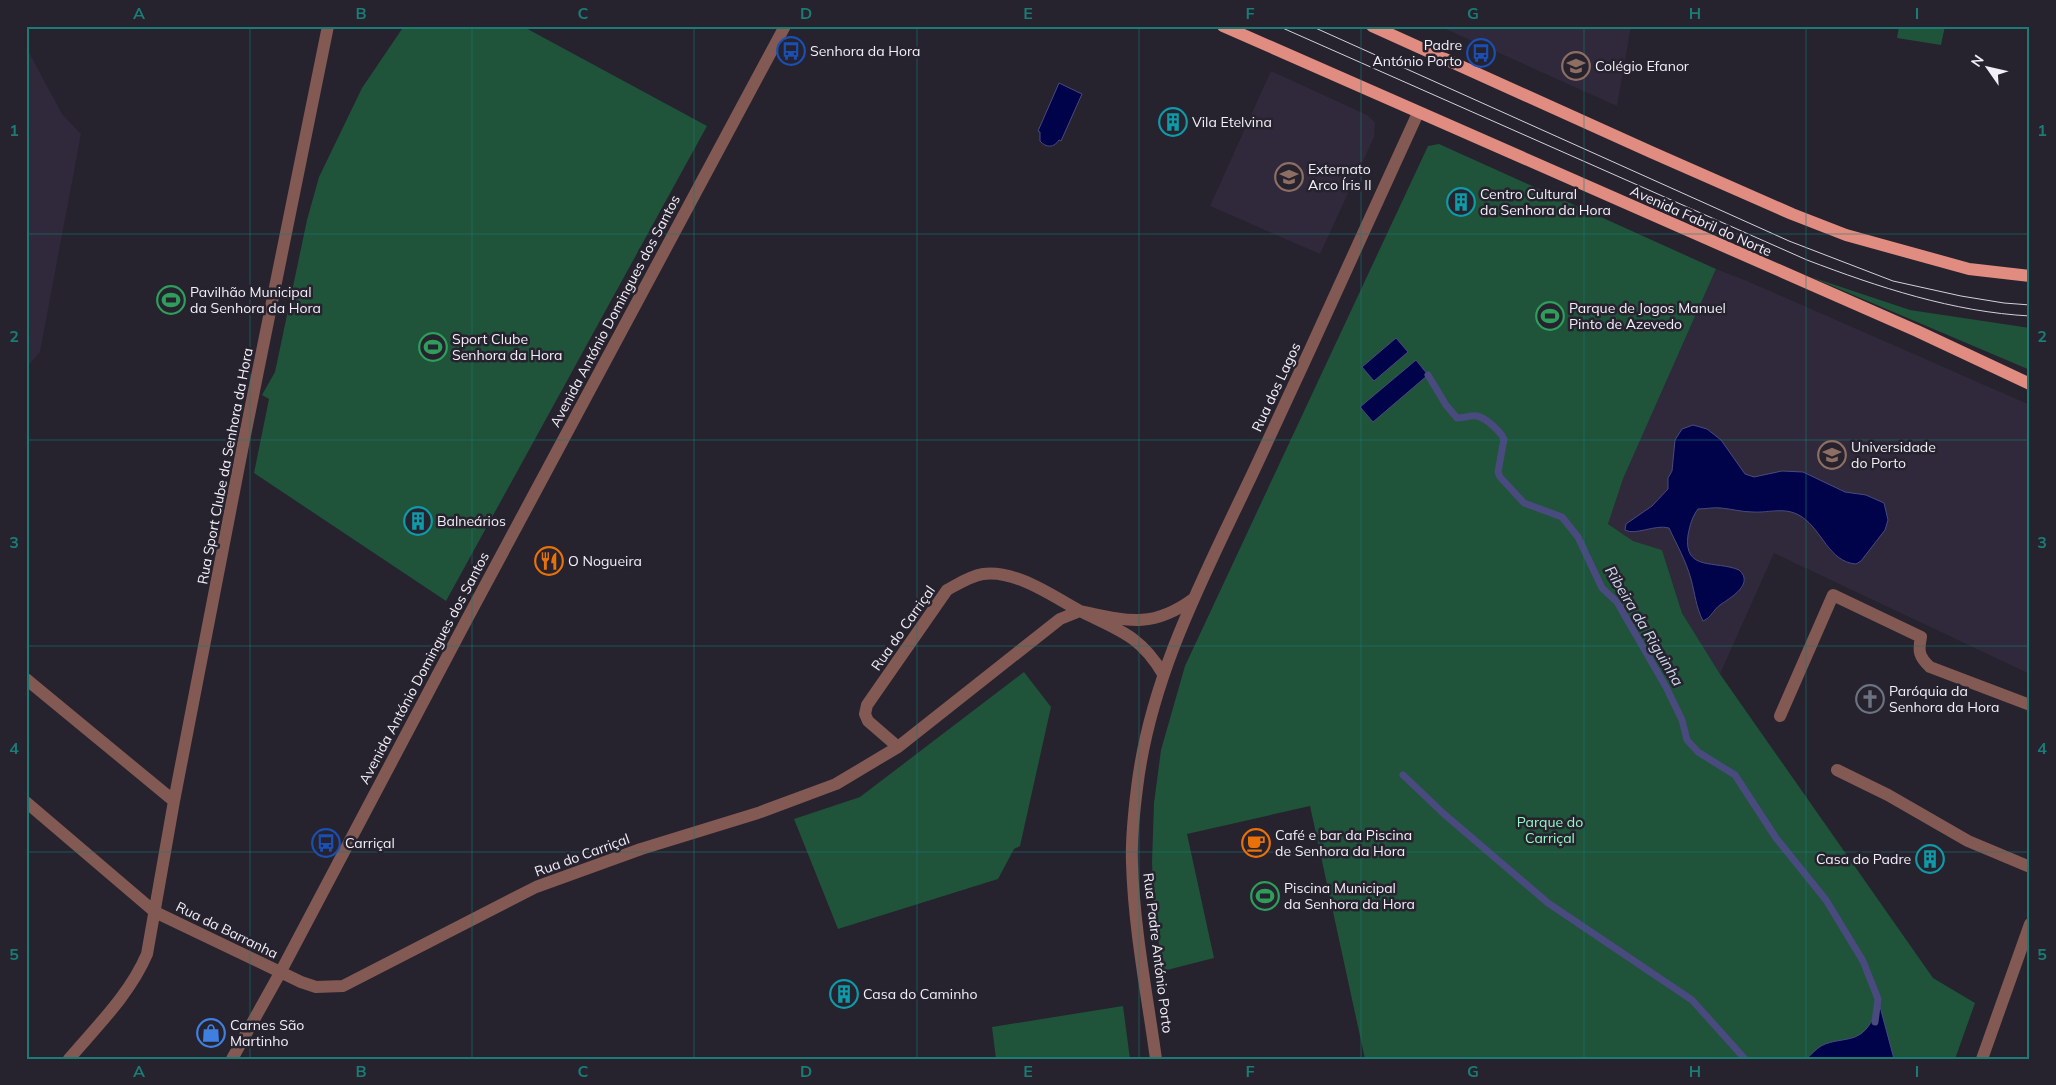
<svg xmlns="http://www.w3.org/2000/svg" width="2056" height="1085" viewBox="0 0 2056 1085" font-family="Mulish,sans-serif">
	<rect width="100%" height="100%" fill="#26222e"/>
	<path fill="#30293b" d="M1439 26H1631L1617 106Z
		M26 47 62 114 81 134 40 352 26 368Z
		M1271 71 1367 115 1375 123 1374 137 1320 254 1210 206Z
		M1716 269 1747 281 2030 405V674L1774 553 1720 674 1682 613 1662 550 1633 541 1608 524 1623 479Z"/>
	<path fill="#1f533a" d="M404 26H522L707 126 446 601 254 473 269 399 262 395 275 372 307 220 319 177 362 88Z
		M1899 26H1945L1941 45 1897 38Z
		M1439 144 1716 269 1623 479 1608 524 1633 541 1662 550 1682 613 1720 674 1933 978 1975 1003 1955 1059H1365L1310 806 1187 834 1214 958 1163 971 1154 911 1152 862 1154 803 1161 750 1185 666 1428 146Z
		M1811 277 1910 310 2030 328V370Z
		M1024 672 1051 707 1020 846 1014 849 998 879 838 929 794 819 860 797Z
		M1123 1006 1130 1059H996L992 1027Z"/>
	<path fill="#000349" stroke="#494a7e" d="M1059 83 1082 94 1061 141 1059 140C1054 148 1046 148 1040 141V132L1038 131Z
		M1396 338 1408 352 1374 381 1362 367Z
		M1416 360 1428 375 1373 422 1360 407Z
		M1693 425 1707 429 1721 440 1745 474 1754 477 1782 471 1803 472 1845 492 1866 495 1884 503 1888 520 1885 530 1861 561 1856 564C1829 562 1822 530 1802 517 1786 506 1770 513 1753 512 1742 512 1732 509 1721 508 1714 507 1706 509 1698 509 1692 517 1690 525 1688 535 1683 572 1716 560 1739 570 1755 584 1730 598 1720 605 1713 610 1712 617 1703 621 1696 607 1695 594 1691 579 1686 561 1677 545 1669 528 1655 524 1635 536 1625 530L1626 524 1652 506 1668 489V478L1672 471 1675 440 1682 429Z
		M1878 999 1894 1059H1806C1811 1055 1816 1049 1821 1046 1832 1040 1844 1041 1855 1037 1870 1031 1876 1014 1878 999Z"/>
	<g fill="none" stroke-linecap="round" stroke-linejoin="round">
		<path stroke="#494a7e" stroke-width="7" d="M1428 375 1446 405 1457 418C1464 418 1471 415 1477 416 1486 418 1500 431 1504 439L1498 472 1500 477 1524 503 1562 517 1578 537 1602 588 1617 602 1666 687 1682 720 1687 740 1698 752 1735 775 1776 838 1826 900 1863 961 1878 999 1875 1022
			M1403 775 1444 814 1548 903 1692 1000 1745 1059"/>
		<path stroke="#825953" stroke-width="12" d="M1163 674C1140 635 1118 630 1080 611 1127 621 1152 629 1193 599
			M26 679 174 801
			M1780 716 1833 595 1921 637C1918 651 1919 657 1930 667L2030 705
			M898 747 868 721 865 714 867 705 947 590C958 584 970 576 983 574 1017 570 1052 596 1080 611
			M1837 770 1888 795 1968 841 2030 867
			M26 802 155 912 301 982 316 987 343 986 536 887 641 849 758 813 836 784 898 747 1060 619 1080 611
			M69 1059C97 1026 130 994 147 954L174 801 244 440 328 26
			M232 1059 280 973 466 621 785 26
			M1156 1059C1147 994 1134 929 1132 863 1131 838 1134 812 1137 788 1151 671 1209 567 1258 462 1312 346 1365 230 1418 113
			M1982 1059 2030 924"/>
		<path stroke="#e08c81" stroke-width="12" d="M1223 26 1917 331 2030 384
			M1372 26 1651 152 1792 214 1846 235 1969 269 2030 276"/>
		<path stroke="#d4d1da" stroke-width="1" d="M1278 26 1807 260C1878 287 1953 312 2030 316
			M1311 26 1789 241 1893 281 1961 296 2004 303 2030 305"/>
	</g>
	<path fill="none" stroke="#1a7c75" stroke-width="1" stroke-opacity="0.55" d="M250 26V1059M472 26V1059M694 26V1059M917 26V1059M1139 26V1059M1361 26V1059M1584 26V1059M1806 26V1059M26 234H2030M26 440H2030M26 646H2030M26 852H2030"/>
	<defs>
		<symbol id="bus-ring" viewBox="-11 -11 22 22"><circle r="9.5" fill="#26222e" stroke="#1a4fb4" stroke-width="1.5"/><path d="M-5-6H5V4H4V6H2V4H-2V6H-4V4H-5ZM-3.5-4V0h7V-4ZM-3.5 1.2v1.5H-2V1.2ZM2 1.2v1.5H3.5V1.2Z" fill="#1a4fb4"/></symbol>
		<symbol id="school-ring" viewBox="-11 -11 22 22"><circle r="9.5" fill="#26222e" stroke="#8d6e63" stroke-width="1.5"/><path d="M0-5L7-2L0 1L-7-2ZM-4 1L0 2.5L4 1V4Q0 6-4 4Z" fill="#8d6e63"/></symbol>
		<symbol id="building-ring" viewBox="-11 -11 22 22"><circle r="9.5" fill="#26222e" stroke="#0f9aa8" stroke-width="1.5"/><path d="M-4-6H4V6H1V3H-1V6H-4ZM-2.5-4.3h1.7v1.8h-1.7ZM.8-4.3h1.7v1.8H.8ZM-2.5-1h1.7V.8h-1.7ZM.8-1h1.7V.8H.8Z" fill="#0f9aa8"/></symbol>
		<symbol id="stadium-ring" viewBox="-11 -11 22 22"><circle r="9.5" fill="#26222e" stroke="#2e9e5b" stroke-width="1.5"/><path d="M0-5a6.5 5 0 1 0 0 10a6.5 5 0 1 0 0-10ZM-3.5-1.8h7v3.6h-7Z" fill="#2e9e5b"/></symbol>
		<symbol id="university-ring" viewBox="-11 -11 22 22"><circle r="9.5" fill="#26222e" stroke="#8d6e63" stroke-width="1.5"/><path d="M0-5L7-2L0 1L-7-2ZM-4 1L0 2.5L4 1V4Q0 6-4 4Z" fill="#8d6e63"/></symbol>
		<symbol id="restaurant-ring" viewBox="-11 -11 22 22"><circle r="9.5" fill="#26222e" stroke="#e8710a" stroke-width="1.5"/><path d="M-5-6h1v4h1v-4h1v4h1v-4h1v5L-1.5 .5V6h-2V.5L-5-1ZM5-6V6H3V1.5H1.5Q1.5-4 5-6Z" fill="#e8710a"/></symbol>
		<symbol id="church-ring" viewBox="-11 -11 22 22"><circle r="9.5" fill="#26222e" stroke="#6b7280" stroke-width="1.5"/><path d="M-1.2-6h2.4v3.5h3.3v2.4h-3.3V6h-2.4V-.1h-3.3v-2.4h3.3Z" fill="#6b7280"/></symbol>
		<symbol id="cafe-ring" viewBox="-11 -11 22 22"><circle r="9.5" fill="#26222e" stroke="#e8710a" stroke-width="1.5"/><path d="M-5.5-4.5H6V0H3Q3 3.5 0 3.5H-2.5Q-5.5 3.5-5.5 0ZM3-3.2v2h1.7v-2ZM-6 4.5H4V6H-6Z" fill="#e8710a"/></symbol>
		<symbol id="shop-ring" viewBox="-11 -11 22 22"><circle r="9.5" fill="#26222e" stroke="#3f7fe0" stroke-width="1.5"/><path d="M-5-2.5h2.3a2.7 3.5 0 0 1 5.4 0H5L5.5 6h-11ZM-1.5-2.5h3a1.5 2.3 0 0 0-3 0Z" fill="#3f7fe0"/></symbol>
	</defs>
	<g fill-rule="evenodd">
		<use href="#bus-ring" x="775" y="35" width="32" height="32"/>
		<use href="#bus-ring" x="1465" y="37" width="32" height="32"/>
		<use href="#school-ring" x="1560" y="50" width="32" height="32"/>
		<use href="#building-ring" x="1157" y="106" width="32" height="32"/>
		<use href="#school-ring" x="1273" y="161" width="32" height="32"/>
		<use href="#building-ring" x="1445" y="186" width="32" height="32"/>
		<use href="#stadium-ring" x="155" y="284" width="32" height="32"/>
		<use href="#stadium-ring" x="1534" y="300" width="32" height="32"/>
		<use href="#stadium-ring" x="417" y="331" width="32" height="32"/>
		<use href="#university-ring" x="1816" y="439" width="32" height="32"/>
		<use href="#building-ring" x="402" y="505" width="32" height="32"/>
		<use href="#restaurant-ring" x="533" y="545" width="32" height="32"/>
		<use href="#church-ring" x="1854" y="683" width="32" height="32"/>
		<use href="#bus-ring" x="310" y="827" width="32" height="32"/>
		<use href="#cafe-ring" x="1240" y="827" width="32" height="32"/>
		<use href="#building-ring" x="1914" y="843" width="32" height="32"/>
		<use href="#stadium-ring" x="1249" y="880" width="32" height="32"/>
		<use href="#building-ring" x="828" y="978" width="32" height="32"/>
		<use href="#shop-ring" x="195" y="1017" width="32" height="32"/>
	</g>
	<g text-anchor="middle" stroke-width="5" stroke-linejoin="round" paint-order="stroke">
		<g font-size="14" fill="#f2eff8" stroke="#26222e" text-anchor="start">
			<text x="1462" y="50" text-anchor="end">Padre<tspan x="1462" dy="16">António Porto</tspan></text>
			<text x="810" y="56">Senhora da Hora</text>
			<text x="1595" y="71">Colégio Efanor</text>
			<text x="1192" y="127">Vila Etelvina</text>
			<text x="1308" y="174">Externato<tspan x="1308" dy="16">Arco Íris II</tspan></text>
			<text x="1480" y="199">Centro Cultural<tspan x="1480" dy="16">da Senhora da Hora</tspan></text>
			<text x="190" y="297">Pavilhão Municipal<tspan x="190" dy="16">da Senhora da Hora</tspan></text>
			<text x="1569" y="313">Parque de Jogos Manuel<tspan x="1569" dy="16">Pinto de Azevedo</tspan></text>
			<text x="452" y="344">Sport Clube<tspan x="452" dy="16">Senhora da Hora</tspan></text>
			<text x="1851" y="452">Universidade<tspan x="1851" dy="16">do Porto</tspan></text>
			<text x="437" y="526">Balneários</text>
			<text x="568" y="566">O Nogueira</text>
			<text x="1889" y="696">Paróquia da<tspan x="1889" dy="16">Senhora da Hora</tspan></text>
			<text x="1275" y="840">Café e bar da Piscina<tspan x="1275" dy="16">de Senhora da Hora</tspan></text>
			<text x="345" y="848">Carriçal</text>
			<text x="1911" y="864" text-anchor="end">Casa do Padre</text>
			<text x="1284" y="893">Piscina Municipal<tspan x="1284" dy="16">da Senhora da Hora</tspan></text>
			<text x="863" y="999">Casa do Caminho</text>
			<text x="230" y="1030">Carnes São<tspan x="230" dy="16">Martinho</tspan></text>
		</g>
		<g font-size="14" fill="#f2eff8" stroke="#26222e">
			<text transform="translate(1701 221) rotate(24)" y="5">Avenida Fabril do Norte</text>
			<text transform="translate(615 311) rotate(-62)" y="5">Avenida António Domingues dos Santos</text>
			<text transform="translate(1276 387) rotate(-65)" y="5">Rua dos Lagos</text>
			<text transform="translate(225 466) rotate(-79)" y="5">Rua Sport Clube da Senhora da Hora</text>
			<text transform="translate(903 628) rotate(-55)" y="5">Rua do Carriçal</text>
			<text transform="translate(424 668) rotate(-62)" y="5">Avenida António Domingues dos Santos</text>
			<text transform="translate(582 855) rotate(-20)" y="5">Rua do Carriçal</text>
			<text transform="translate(227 930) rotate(26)" y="5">Rua da Barranha</text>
			<text transform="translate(1158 953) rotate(83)" y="5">Rua Padre António Porto</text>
		</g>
		<g font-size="14" fill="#94fac5" stroke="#26222e">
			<text x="1550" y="827">Parque do<tspan x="1550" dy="16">Carriçal</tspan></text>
		</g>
		<g font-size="15" font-style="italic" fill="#cdd8ed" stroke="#26222e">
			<text transform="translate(1644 626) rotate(59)" y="5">Ribeira da Riguinha</text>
		</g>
	</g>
	<rect width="2056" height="1085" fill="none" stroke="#26222e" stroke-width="55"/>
	<g transform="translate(1988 68) rotate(304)" stroke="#26222e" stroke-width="4" paint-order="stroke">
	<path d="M0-4L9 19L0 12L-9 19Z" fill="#f2eff8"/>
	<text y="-8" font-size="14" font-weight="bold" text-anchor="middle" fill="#f2eff8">N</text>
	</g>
	<rect x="28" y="28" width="2000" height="1030" fill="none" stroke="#1a7c75" stroke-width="2"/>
	<g font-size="16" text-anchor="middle" font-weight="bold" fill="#1a7c75">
		<text x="139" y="19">A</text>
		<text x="361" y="19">B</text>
		<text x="583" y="19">C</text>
		<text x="806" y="19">D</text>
		<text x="1028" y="19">E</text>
		<text x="1250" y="19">F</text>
		<text x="1473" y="19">G</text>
		<text x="1695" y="19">H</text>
		<text x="1917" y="19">I</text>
		<text x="14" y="136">1</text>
		<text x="2042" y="136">1</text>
		<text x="14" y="342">2</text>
		<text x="2042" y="342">2</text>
		<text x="14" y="548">3</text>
		<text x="2042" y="548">3</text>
		<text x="14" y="754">4</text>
		<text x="2042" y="754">4</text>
		<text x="14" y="960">5</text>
		<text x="2042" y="960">5</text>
		<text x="139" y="1077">A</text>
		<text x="361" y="1077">B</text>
		<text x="583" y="1077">C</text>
		<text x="806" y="1077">D</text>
		<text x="1028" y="1077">E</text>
		<text x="1250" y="1077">F</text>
		<text x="1473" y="1077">G</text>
		<text x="1695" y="1077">H</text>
		<text x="1917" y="1077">I</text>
	</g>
</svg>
